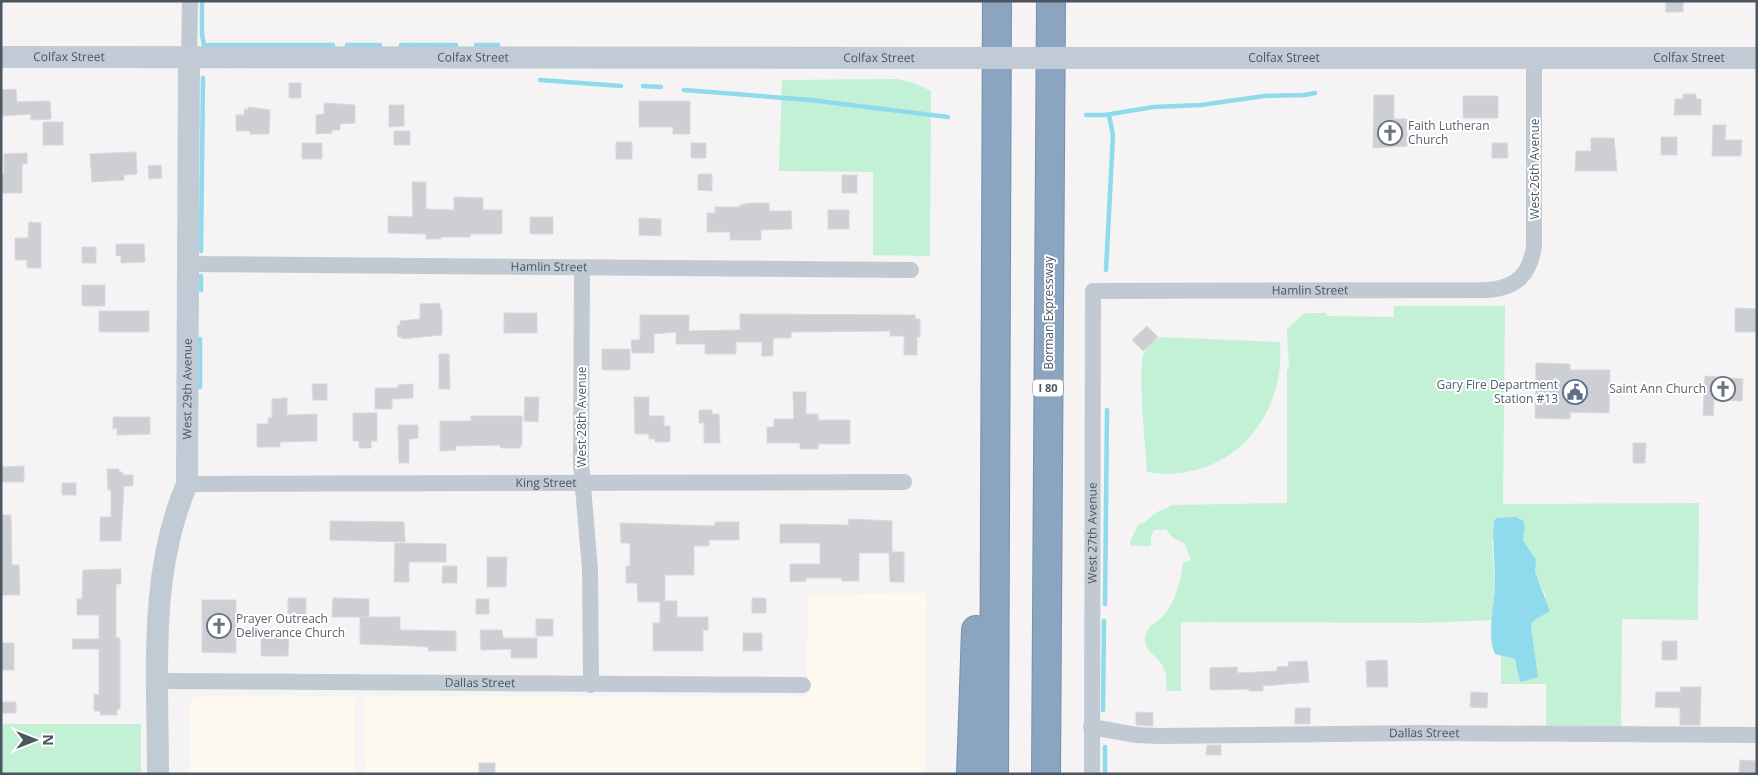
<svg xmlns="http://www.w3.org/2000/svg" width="1758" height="775" viewBox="0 0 1758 775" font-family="'Open Sans',sans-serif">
	<rect width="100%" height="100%" fill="#f5f3f3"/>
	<path fill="#fdf9ef" d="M926 593 925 774H365L364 697H806L808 595Z
		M195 697H355V774H190L189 703Z"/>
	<path fill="#c3f1d5" d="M897 79 914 83 931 91 930 256 873 255V172L779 171 782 80Z
		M1394 306H1505L1503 504 1699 503 1698 620 1622 619 1621 730 1546 729V684H1501V656L1515 659 1519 673 1538 677 1531 625 1546 596 1534 572 1536 560 1523 540 1525 526 1492 540 1495 585 1492 620 1425 623 1181 622V691H1166C1167 681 1167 670 1160 662 1153 654 1144 649 1145 637 1147 625 1158 622 1165 614 1176 600 1181 580 1183 563L1191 560 1184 543 1173 538 1166 529 1154 530 1151 536V546H1131L1130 542 1138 525C1147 522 1148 518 1156 513 1161 509 1166 510 1171 505L1287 503V370L1289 369 1287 329 1305 313H1326L1327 316 1394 317Z
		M1161 337 1280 342C1286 420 1227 485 1147 472 1146 452 1137 366 1144 352 1148 345 1154 340 1161 337Z
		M1 724H141V774H1Z"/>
	<path fill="#90daee" d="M1516 517 1523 521 1525 526 1523 540 1536 560 1535 572 1550 611 1533 621 1531 625 1538 677 1520 682 1515 659 1495 654C1486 635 1495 605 1495 584 1495 563 1492 542 1494 521L1497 518Z"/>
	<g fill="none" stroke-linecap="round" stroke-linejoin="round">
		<path stroke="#90daee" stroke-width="4.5" d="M202 1V34L204 45H333
			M347 45H380
			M401 45H456
			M476 45H498
			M540 80 621 86
			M643 86 661 87
			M684 90 810 100 948 117
			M1086 115H1105L1153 107 1201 105 1264 96 1304 95 1315 93
			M201 251 203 78
			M1106 270 1113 136 1109 115
			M201 276V290
			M200 387V339
			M1105 604 1107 410
			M1103 710 1104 621
			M1105 747V774"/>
	</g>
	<path fill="#cdcfd5" stroke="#d7d9de" d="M1666 1H1683V12H1666Z
		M289 83H301V98H289Z
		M16 89 17 102 50 101 51 119 31 120V114L1 116V90Z
		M1683 94H1696V99H1701V115H1674L1675 99H1683Z
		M1374 95H1394V119H1407V146L1373 148Z
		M1463 96H1498V118H1463Z
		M639 101H690V134H673V127H639Z
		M324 103 355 105V123L340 124V130H332V133L316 134V115L324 114Z
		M389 105H404V126L389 127Z
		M248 107 270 110 269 134H250V131H236V115H244V109L248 110Z
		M43 122H63V145H43Z
		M1713 125H1726L1725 140H1742L1741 156H1712Z
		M394 131H410V145H394Z
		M1661 137H1677V155H1661Z
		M1591 138H1614L1617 171H1575L1576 151H1591Z
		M616 142H632V159H616Z
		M302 143H322V159H302Z
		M691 143H706V158H691Z
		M1492 143H1507L1508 158H1492Z
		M136 152 137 174 124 175V180L92 182 90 154Z
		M27 153V164H22V193H1V174H4V154Z
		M161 165 162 178 149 179 148 166Z
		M698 174H712V191L698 190Z
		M842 175H857V193H842Z
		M412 182H426V209L454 210V197L483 198V210H502V234H470V237H441V239H426V234L388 233V216L413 217Z
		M752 203H769V211H791L792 229 761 230V240H730V232H707V213H715V207H740V205Z
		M828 210H849V229H828Z
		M530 217H553V234H530Z
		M639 218 661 219V236L639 235Z
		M29 222 41 223V268H27V260H15V238H28Z
		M116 244H144L145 262 121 263V255L116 256Z
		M82 247H96V263H82Z
		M82 285H105V306H82Z
		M440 303V309H442V335L402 339V337H398L397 325H400V321L420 319V304Z
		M1735 308 1757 309V332H1735Z
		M99 311H149V332H99Z
		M504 313H537V333H504Z
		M740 314 915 315V319H920V337H917V355H904V336H890V331L791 332V338H773V356H762V342H736V354H705V344H676V332L654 334V353H632L631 340H640V315H689V331L740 330Z
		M1147 326 1158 337 1143 351 1132 340Z
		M602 349H630V370H602Z
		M439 354H449L450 389H439Z
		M1536 363 1570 364V370H1610L1609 413 1570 412V419L1535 418Z
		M1705 376 1743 379 1742 401 1714 399 1713 416 1703 415Z
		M312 384H327V400H313Z
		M413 384V398L392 399V409H375V388H398V385Z
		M793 392H806V414H818V420H850V444H818V449H800V443H767V427H774V419H794Z
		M525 397H539L538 422 524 421Z
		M634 397H649V416H664V426H670V442H655V439H649V434H635Z
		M287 398V415L317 414V441L280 442V447H257V424H268V418H272V399Z
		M699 410H712V414H719L720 443H704V423H699Z
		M353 413H377V441H371V448H359V441H353Z
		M471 416H522V443L520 448H501L499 445 456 446V450L440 451V421H471Z
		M113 417H150V434L117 435V428L113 429Z
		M398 425H418V438L409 439V463H399Z
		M1633 443H1646L1645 463H1633Z
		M24 466V482H1V467Z
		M107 469H119V472H123V475H133V486H124L121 541H100V517H111V490H108Z
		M62 483H76V495H62Z
		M1 515H11L12 565H19L20 595H1Z
		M849 519 892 521V552H904V582H890L889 553H859V581H842V578H806V581L790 582V564H820V543H780V524L848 525Z
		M330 521 404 522 405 542 330 540Z
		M715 522H739V540H709V546H694V575H665V601H677V617H708V630H703V651H653V623H660V602H638L637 583H626V566H630V543H621L620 523 715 526Z
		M395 543 446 544V562H409V582H394Z
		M487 557H507L506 587H487Z
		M443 566H457V583H442Z
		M121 569V584H116V638H120V709H117V715H100V711H94V694L99 695V649H73L72 639H99V615H77V599H82L83 570Z
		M288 598H306V615L288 614Z
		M333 598 369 599V617H332Z
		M752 598H766V613H752Z
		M476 599H489V614H476Z
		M202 600H236V653L202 652Z
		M360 617H400V630L456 631V651H428V647L414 646 360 644Z
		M536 619H553V636H536Z
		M480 630H502L503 638H537V658H511V649L481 650Z
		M743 633H762V651H743Z
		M261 634H289L288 656H261Z
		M1662 641H1677V660H1662Z
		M1 643H14V670H1Z
		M1387 660 1388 687H1367L1366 661Z
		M1307 661 1309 682 1263 686V691H1249V689L1210 690V668L1237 667 1238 673 1277 671V667L1289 666 1288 662Z
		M1681 687H1701L1700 725H1680V708L1655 707 1656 692H1680Z
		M1471 692 1488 693 1487 708 1470 707Z
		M1 702H16V713H1Z
		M1295 708H1310V724H1295Z
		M1136 712 1153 713V726L1136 725Z
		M1207 745H1221V755H1206Z
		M1740 760 1757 761V774H1739Z
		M479 763H495V774H479Z"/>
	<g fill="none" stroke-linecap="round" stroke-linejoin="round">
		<defs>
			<path id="highway" d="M971 774 976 630
				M994 774 997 1
				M1046 774 1051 1"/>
		</defs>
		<use href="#highway" stroke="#7690ad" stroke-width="30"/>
		<g stroke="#c1cad2" stroke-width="16">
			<path d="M189 58 190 1"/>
			<path id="s1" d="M187 264 911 270"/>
			<path d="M582 269 581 464 590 569 591 685"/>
			<path id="s2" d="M187 484 904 482"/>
			<path id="s3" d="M158 681 803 685"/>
			<path id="s4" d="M1091 727 1137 735 1159 736 1419 733 1757 735"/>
			<path id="s5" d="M1092 774 1093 291 1487 290C1516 288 1530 275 1534 246V58"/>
		</g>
		<g stroke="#c1cbd6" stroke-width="22">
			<path id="s6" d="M1 57 943 58"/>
			<path id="s7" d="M1103 58H1757"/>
			<path id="s8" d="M158 774C158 677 148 574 187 484L189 58"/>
		</g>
		<use href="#highway" stroke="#8ba5c1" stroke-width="28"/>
		<path stroke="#c1cbd6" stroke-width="22" d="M943 58H1103"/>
	</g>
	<defs>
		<symbol id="church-ring" viewBox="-11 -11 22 22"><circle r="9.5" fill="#fff" stroke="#6b7280" stroke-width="1.5"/><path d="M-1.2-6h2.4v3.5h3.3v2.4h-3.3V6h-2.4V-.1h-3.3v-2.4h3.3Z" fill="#6b7280"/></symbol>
		<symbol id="civic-ring" viewBox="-11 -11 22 22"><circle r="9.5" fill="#fff" stroke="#5c6f8a" stroke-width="1.5"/><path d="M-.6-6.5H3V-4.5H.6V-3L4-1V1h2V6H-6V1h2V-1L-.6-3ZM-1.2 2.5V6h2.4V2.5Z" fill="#5c6f8a"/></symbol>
	</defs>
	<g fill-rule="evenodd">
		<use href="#church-ring" x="1376" y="119" width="28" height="28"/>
		<use href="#church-ring" x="1709" y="375" width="28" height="28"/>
		<use href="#civic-ring" x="1561" y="378" width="28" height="28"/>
		<use href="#church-ring" x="205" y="612" width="28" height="28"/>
	</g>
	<g text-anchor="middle" stroke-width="4" stroke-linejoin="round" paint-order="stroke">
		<rect fill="#fff" stroke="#808990" stroke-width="1" x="1033" y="379.5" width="30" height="17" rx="4"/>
		<g font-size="11" font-weight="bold" fill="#4a5661">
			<text x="1048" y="392">I 80</text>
		</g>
		<g font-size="12" fill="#4a5661" stroke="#fff">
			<text dy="4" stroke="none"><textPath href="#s6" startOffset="68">Colfax Street</textPath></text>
			<text dy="4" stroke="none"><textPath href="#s6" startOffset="472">Colfax Street</textPath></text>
			<text dy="4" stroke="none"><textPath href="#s6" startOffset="878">Colfax Street</textPath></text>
			<text dy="4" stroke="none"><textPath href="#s7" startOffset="181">Colfax Street</textPath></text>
			<text dy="4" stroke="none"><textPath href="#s7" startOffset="586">Colfax Street</textPath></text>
			<text transform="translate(1535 169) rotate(-90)" y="4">West 26th Avenue</text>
			<text dy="4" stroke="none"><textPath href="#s1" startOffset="362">Hamlin Street</textPath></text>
			<text dy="4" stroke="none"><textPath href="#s5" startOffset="700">Hamlin Street</textPath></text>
			<text transform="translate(1049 313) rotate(-90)" y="4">Borman Expressway</text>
			<text dy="4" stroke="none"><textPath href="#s8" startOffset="389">West 29th Avenue</textPath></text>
			<text transform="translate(582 417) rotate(-90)" y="4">West 28th Avenue</text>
			<text dy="4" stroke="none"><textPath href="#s2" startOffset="359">King Street</textPath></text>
			<text dy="4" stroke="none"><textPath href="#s5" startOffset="241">West 27th Avenue</textPath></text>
			<text dy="4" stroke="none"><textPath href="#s3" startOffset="322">Dallas Street</textPath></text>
			<text dy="4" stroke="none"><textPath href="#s4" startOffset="334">Dallas Street</textPath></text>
		</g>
		<g font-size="12" fill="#5b616d" stroke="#fff" text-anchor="start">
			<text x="1408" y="130">Faith Lutheran<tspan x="1408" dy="14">Church</tspan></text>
			<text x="1706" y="393" text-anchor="end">Saint Ann Church</text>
			<text x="236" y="623">Prayer Outreach<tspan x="236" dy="14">Deliverance Church</tspan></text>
		</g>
		<g font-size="12" fill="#4e5e75" stroke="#fff" text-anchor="end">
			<text x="1558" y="389">Gary Fire Department<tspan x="1558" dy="14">Station #13</tspan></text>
		</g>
	</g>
	<rect width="1758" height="775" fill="none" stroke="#4a5661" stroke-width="5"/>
	<g transform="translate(35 740) rotate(90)" stroke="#ffffff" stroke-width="4" paint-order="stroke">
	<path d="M0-4L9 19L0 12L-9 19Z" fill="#4a5661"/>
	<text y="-8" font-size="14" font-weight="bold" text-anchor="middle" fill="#4a5661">N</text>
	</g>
</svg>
